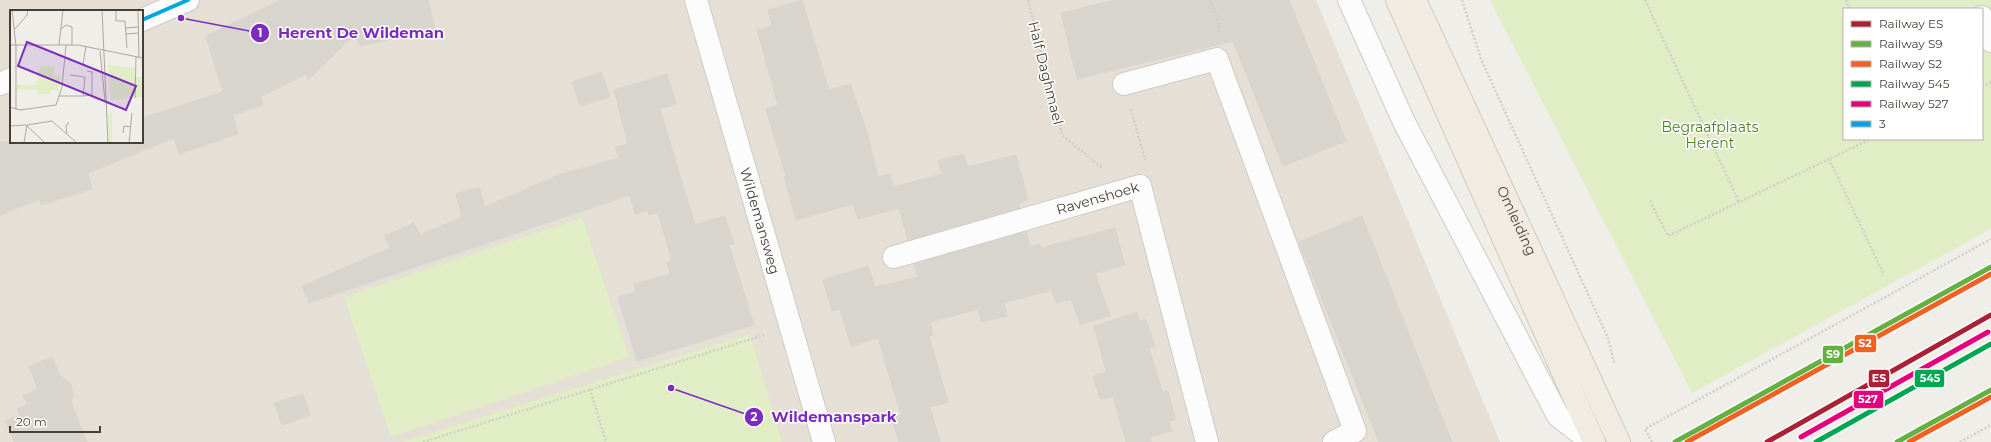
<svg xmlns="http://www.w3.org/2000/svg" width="1991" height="442" viewBox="0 0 1991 442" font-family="Montserrat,sans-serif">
	<rect width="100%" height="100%" fill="#f0eee8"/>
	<path fill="#e5dfd5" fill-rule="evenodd" d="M0 0H1316L1500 442H0ZM11 11H142V142H11Z"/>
	<path fill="#e0edc5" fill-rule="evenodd" d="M1490 0H1991V229L1692 393ZM1844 9H1982V139H1844Z
		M582 218 629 357 391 437 344 297Z
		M750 334 782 442H402Z"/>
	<path fill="#d8d5cf" stroke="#d9d5ce" d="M280 0H428L435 29 360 46 354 35 308 80 306 74 260 97 263 105 233 115 238 134 179 154 174 138 88 173 92 189 41 205 40 199 0 215V142H142V118L223 92 206 36Z
		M802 0 829 90 850 84 867 132 878 177 890 174 894 187 942 174 938 161 952 157 964 154 968 167 1016 155 1028 200 1019 203 1020 208 908 240 899 208 858 219 853 204 796 220 784 177 786 176 766 109 778 105 757 30 772 26 768 10Z
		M1115 0H1289L1346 141 1283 166 1233 41 1077 79 1061 13Z
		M601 72 610 97 580 106 572 82Z
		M667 74 676 104 660 109 695 225 725 216 734 244 729 245 754 325 637 361 618 297 636 292 634 284 670 274 667 263 672 261 658 213 649 215 648 211 635 214 630 195 309 303 302 286 390 248 384 236 414 223 420 235 462 217 456 194 479 187 485 207 561 174 619 158 615 147 628 144 614 90Z
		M1362 216 1452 442H1379L1299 242Z
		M1115 228 1125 265 1095 273 1110 316 1080 324 1071 299 1056 303 1052 290 1004 303 1007 316 981 322 978 309 930 322 933 335 929 336 948 402 930 407 940 442H899L891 418 901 415 878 338 851 346 840 309 832 311 823 280 868 266 875 287 918 277 914 264 1026 232 1030 247 1040 244 1041 248Z
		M1137 312 1140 321 1146 319 1155 346 1149 348 1163 393 1168 391 1176 420 1169 421 1172 431 1150 437 1151 442H1126L1113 397 1100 399 1093 376 1106 372 1094 326Z
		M52 357 59 374 71 384 73 396 71 402 87 442H14L6 421 20 415 17 409 28 404 23 396 38 389 29 367Z
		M303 394 310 415 282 425 274 403Z"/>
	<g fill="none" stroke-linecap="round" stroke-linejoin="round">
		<defs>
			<g id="minor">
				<path id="s1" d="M696 0 824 442"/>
				<path d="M1349 0 1404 122 1558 416 1592 442"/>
				<path d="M1982 17 1991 41"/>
				<path d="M142 20 188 0"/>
				<path d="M0 84 11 79"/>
				<path d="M1124 84 1217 59 1355 431 1334 442"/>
				<path id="s2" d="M894 257 1140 186 1207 442"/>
			</g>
			<g id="major">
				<path d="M1397 0 1594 442"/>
				<path id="s3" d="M1415 0 1619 442"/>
			</g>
		</defs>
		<use href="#minor" stroke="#cecbc6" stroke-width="24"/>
		<use href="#major" stroke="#d4c9b4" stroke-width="24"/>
		<path stroke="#d1cec9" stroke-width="2.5" stroke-dasharray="2 2" stroke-linecap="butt" d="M1028 0 1062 135 1102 168
			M1210 0 1220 26 1219 32
			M1462 0 1481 59 1608 338 1614 363
			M1645 0 1739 202
			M1846 0 1850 9
			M1982 87 1991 82
			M1131 109 1145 160
			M1829 159 1883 273
			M1650 201 1668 236 1871 139
			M590 389 606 442
			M423 442 764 335
			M1652 442 1645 429 1991 239
			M1960 442 1991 425"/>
		<use href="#minor" stroke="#fdfcfc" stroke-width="22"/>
		<use href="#major" stroke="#f1ece3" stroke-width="22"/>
		<defs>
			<path id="bus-1" d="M142 20 188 0"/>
		</defs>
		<use href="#bus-1" stroke="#fff" stroke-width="7"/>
		<use href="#bus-1" stroke="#00a6e2" stroke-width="4"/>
		<defs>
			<path id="rail-1" d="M1767 442 1991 315"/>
			<path id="rail-2" d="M1675 442 1991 267
				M1897 442 1991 390"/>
			<path id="rail-3" d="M1687 442 1991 274
				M1909 442 1991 397"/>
			<path id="rail-4" d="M1816 442 1991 344"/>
			<path id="rail-5" d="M1801 437 1988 332"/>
		</defs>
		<use href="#rail-1" stroke="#fff" stroke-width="8"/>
		<use href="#rail-2" stroke="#fff" stroke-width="8"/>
		<use href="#rail-3" stroke="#fff" stroke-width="8"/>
		<use href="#rail-4" stroke="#fff" stroke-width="8"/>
		<use href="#rail-5" stroke="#fff" stroke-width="8"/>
		<use href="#rail-1" stroke="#aa2135" stroke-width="5"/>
		<use href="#rail-2" stroke="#64b043" stroke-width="5"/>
		<use href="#rail-3" stroke="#f16122" stroke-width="5"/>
		<use href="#rail-4" stroke="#00a651" stroke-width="5"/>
		<use href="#rail-5" stroke="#e5007d" stroke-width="5"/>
	</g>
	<g text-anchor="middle" stroke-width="3" stroke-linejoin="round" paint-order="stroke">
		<g font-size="14" fill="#473f34" stroke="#fff">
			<text transform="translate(1046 73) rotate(76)" y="5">Half Daghmael</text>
			<text dy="5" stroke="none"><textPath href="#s2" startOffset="212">Ravenshoek</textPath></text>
			<text dy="5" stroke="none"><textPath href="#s1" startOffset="230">Wildemansweg</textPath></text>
			<text dy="5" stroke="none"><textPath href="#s3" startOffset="243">Omleiding</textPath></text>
		</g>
		<g font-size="14" fill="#4a7f21" stroke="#fff">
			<text x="1710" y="132">Begraafplaats<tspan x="1710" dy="16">Herent</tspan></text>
		</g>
	</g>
	<g transform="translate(10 10)">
		<rect width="133" height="133" fill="#f0eee8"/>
		<path d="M98 55 125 58 126 67H133V87L101 90ZM30 56H44V65H34L51 66 49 80H41L40 84H27L28 80 7 79V75H26ZM102 102V133H99L98 103Z" fill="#e0edc5"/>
		<path fill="none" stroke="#aca8a0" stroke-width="1" d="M2 0 6 36V100M92 0 98 133M106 0V11H115L117 38M128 0 129 48M115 18 128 17M5 19 17 5 18 0M51 19 56 15 62 17V35M116 24 128 23M0 35H68L133 48M49 35 53 0M90 41 95 91M73 54 76 36M49 86H73L75 67 60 65M73 86 82 85V62L77 61M125 88 126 47M0 97 10 100 46 95 52 77 56 35M17 115 42 111 67 133M0 116 16 115 35 133M57 123 56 116 59 112M113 123 114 116 121 117M14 133 17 115M119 133 122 103"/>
		<path fill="#7b2cbf" fill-opacity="0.15" stroke="#7b2cbf" stroke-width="2" d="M17 32 126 76 116 100 8 56Z"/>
		<rect width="133" height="133" fill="none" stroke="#473f34" stroke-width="2"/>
	</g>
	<path fill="none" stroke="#7b2cbf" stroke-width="1.5" d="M181 18L260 33M671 388L754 417"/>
	<g fill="#7b2cbf" stroke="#fff" stroke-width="1.5">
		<circle cx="181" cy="18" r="4"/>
		<circle cx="671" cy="388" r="4"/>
		<circle cx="260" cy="33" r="10"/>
		<circle cx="754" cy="417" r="10"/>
	</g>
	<g font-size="12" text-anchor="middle" font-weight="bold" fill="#fff">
		<text x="260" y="37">1</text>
		<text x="754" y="421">2</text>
	</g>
	<g font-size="15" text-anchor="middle" font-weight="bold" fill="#7b2cbf" stroke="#fff" stroke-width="3" stroke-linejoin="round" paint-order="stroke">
		<text x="361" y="38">Herent De Wildeman</text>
		<text x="834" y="422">Wildemanspark</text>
	</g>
	<g stroke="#fff" stroke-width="1.5">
		<rect x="1854" y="334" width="23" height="19" rx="4" fill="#f16122"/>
		<rect x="1822" y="345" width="22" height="19" rx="4" fill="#64b043"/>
		<rect x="1914" y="369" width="31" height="19" rx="4" fill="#00a651"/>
		<rect x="1868" y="369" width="22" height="19" rx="4" fill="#aa2135"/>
		<rect x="1853" y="390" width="31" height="19" rx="4" fill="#e5007d"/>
	</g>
	<g font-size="11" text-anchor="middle" font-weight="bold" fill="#fff">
		<text x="1865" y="347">S2</text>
		<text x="1833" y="358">S9</text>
		<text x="1930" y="382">545</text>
		<text x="1879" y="382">ES</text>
		<text x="1868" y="403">527</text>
	</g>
	<rect x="1843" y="8" width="140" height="132" fill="#ffffff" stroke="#b5b2ae"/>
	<rect x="1851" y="21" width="20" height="6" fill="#aa2135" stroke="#b5b2ae"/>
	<text x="1879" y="28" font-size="12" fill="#473f34">Railway ES</text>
	<rect x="1851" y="41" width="20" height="6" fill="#64b043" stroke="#b5b2ae"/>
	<text x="1879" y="48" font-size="12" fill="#473f34">Railway S9</text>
	<rect x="1851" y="61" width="20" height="6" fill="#f16122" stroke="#b5b2ae"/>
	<text x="1879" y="68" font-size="12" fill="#473f34">Railway S2</text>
	<rect x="1851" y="81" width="20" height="6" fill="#00a651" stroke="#b5b2ae"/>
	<text x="1879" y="88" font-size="12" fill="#473f34">Railway 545</text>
	<rect x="1851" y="101" width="20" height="6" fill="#e5007d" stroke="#b5b2ae"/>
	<text x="1879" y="108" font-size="12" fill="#473f34">Railway 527</text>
	<rect x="1851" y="121" width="20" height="6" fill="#00a6e2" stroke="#b5b2ae"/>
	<text x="1879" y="128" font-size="12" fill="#473f34">3</text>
	<path d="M10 426v6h90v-6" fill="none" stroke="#473f34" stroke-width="2"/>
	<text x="16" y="426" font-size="12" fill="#473f34" stroke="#ffffff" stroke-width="3" paint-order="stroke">20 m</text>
</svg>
